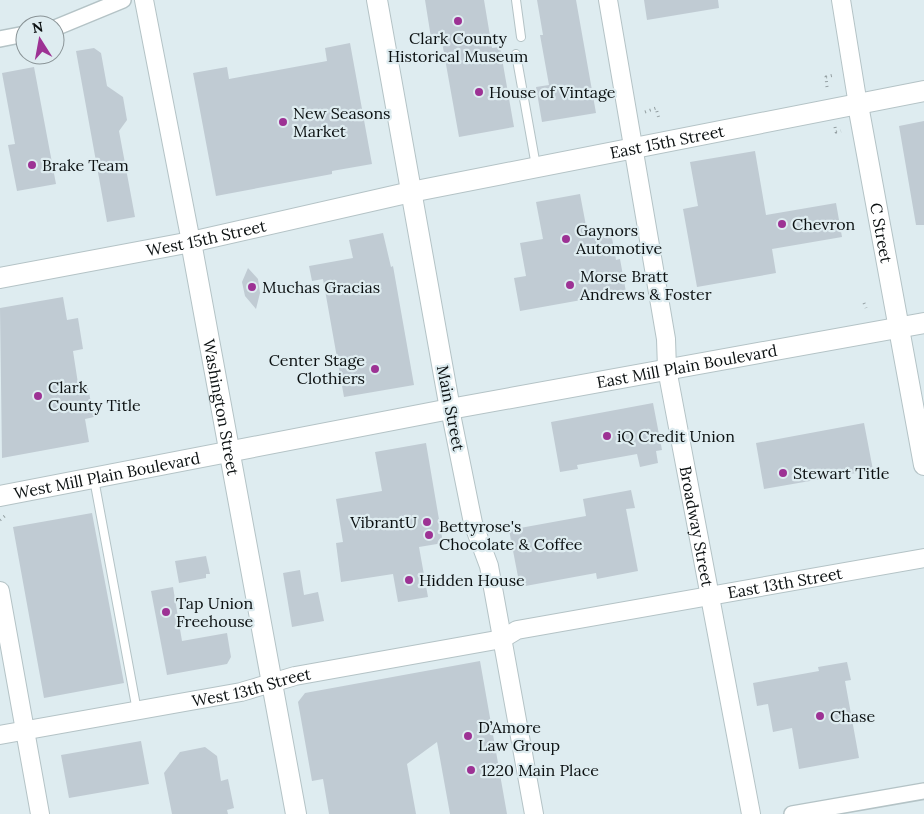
<svg xmlns="http://www.w3.org/2000/svg" width="924" height="814" viewBox="0 0 924 814" font-family="Lora,serif">
	<rect width="100%" height="100%" fill="#deecf0"/>
	<path fill="#c0cbd3" d="M425 0H484L492 48 500 47 514 127 459 137 442 42 432 44Z
		M537 0H576L596 113 542 122 536 87 549 85 540 35H543Z
		M644 0H718L719 8 647 20Z
		M350 43 372 164 332 171V174L216 196 193 73 227 67 229 79 327 61 325 48Z
		M94 48 101 53 107 86 123 97 127 120 119 131 135 217 107 222 76 51Z
		M34 67 56 184 17 191 8 145 15 144 2 73Z
		M924 121V225H916L899 126Z
		M755 151 766 215 836 203 842 237 772 249 776 273 697 287 683 209 698 206 690 162Z
		M580 194 587 231 610 227 616 260 620 259 626 292 520 311 514 278 526 276 520 243 543 239 536 202Z
		M383 233 391 267 393 266 414 385 344 397 323 279 312 281 309 266 353 258 349 240Z
		M248 268 258 279 260 293 256 309 245 296 242 282Z
		M63 297 67 320 78 318 83 349 73 351 79 390 88 388 94 417 85 419 89 442 2 458 0 308Z
		M653 403 662 450 656 451 658 463 640 467 637 454 577 465 578 469 560 472 551 422Z
		M864 423 873 470 764 489 756 443Z
		M426 443 443 543 419 547 428 597 398 602 393 574 341 582 336 543 343 542 336 499 382 491 375 452Z
		M631 490 635 508 626 509 638 571 597 579 596 573 520 587 509 530 586 516 583 499Z
		M92 513 124 683 44 698 13 527Z
		M206 556 210 574H206V578L179 583 175 561Z
		M300 570 304 595 318 592 324 621 292 627 283 573Z
		M173 587 182 641 227 633 231 657 227 664 167 675 151 591Z
		M480 661 507 814H450L437 742 407 764 416 814H329L323 779 312 781 298 702 305 693Z
		M847 662 851 680 845 681 859 758 799 769 792 728 773 732 768 704 757 706 753 683 819 671 818 667Z
		M141 741 149 784 69 798 61 755Z
		M205 747 217 756 221 781 228 779 234 808 227 810 228 814H172L164 773 180 752Z"/>
	<g fill="none" stroke-linecap="round" stroke-linejoin="round">
		<defs>
			<path id="service" d="M516 0 521 37
				M516 54 536 166
				M94 479 137 711"/>
			<path id="minor" d="M55 28 123 0
				M0 39 25 34
				M792 814 924 791"/>
			<g id="tertiary">
				<path d="M144 0 191 242"/>
				<path id="s1" d="M608 0 666 339 667 369 751 814"/>
				<path d="M841 0 858 105"/>
				<path d="M450 409 473 523 489 566 534 814"/>
				<path d="M0 591 40 814"/>
				<path id="s2" d="M0 735 241 692 295 676 502 639 517 630 924 558"/>
			</g>
			<g id="secondary">
				<path d="M377 0 450 409"/>
				<path id="s3" d="M858 105 924 465"/>
				<path id="s4" d="M191 242 296 814"/>
				<path id="s5" d="M0 278 191 242 411 192 924 91"/>
				<path id="s6" d="M0 496 450 409 924 323"/>
			</g>
		</defs>
		<use href="#service" stroke="#b4c3c6" stroke-width="10"/>
		<use href="#minor" stroke="#b4c3c6" stroke-width="18"/>
		<use href="#tertiary" stroke="#b4c3c6" stroke-width="20"/>
		<use href="#secondary" stroke="#b4c3c6" stroke-width="22"/>
		<path stroke="#949fa2" stroke-width="3" stroke-dasharray="1 4" stroke-linecap="butt" d="M827 87 826 77 834 75
			M645 112 656 108 659 119
			M835 127 836 132 841 131
			M864 303 866 308
			M0 520 7 514"/>
		<use href="#service" stroke="#fff" stroke-width="8"/>
		<use href="#minor" stroke="#fff" stroke-width="15"/>
		<use href="#tertiary" stroke="#fff" stroke-width="18"/>
		<use href="#secondary" stroke="#fff" stroke-width="20"/>
	</g>
	<g fill="#9d3294" stroke="#deecf0" stroke-width="2">
		<circle cx="458" cy="21" r="5"/>
		<circle cx="479" cy="92" r="5"/>
		<circle cx="283" cy="122" r="5"/>
		<circle cx="32" cy="165" r="5"/>
		<circle cx="782" cy="224" r="5"/>
		<circle cx="566" cy="239" r="5"/>
		<circle cx="570" cy="285" r="5"/>
		<circle cx="252" cy="287" r="5"/>
		<circle cx="375" cy="369" r="5"/>
		<circle cx="38" cy="396" r="5"/>
		<circle cx="607" cy="436" r="5"/>
		<circle cx="783" cy="473" r="5"/>
		<circle cx="427" cy="522" r="5"/>
		<circle cx="429" cy="535" r="5"/>
		<circle cx="409" cy="580" r="5"/>
		<circle cx="166" cy="612" r="5"/>
		<circle cx="820" cy="716" r="5"/>
		<circle cx="468" cy="736" r="5"/>
		<circle cx="471" cy="770" r="5"/>
	</g>
	<g text-anchor="middle" stroke-width="4.5" stroke-linejoin="round" paint-order="stroke">
		<g font-size="16" fill="#0b1011" stroke="#deecf0" text-anchor="start">
			<text x="458" y="44" text-anchor="middle">Clark County<tspan x="458" dy="18">Historical Museum</tspan></text>
			<text x="489" y="98">House of Vintage</text>
			<text x="293" y="119">New Seasons<tspan x="293" dy="18">Market</tspan></text>
			<text x="42" y="171">Brake Team</text>
			<text x="792" y="230">Chevron</text>
			<text x="576" y="236">Gaynors<tspan x="576" dy="18">Automotive</tspan></text>
			<text x="580" y="282">Morse Bratt<tspan x="580" dy="18">Andrews &amp; Foster</tspan></text>
			<text x="262" y="293">Muchas Gracias</text>
			<text x="365" y="366" text-anchor="end">Center Stage<tspan x="365" dy="18">Clothiers</tspan></text>
			<text x="48" y="393">Clark<tspan x="48" dy="18">County Title</tspan></text>
			<text x="617" y="442">iQ Credit Union</text>
			<text x="793" y="479">Stewart Title</text>
			<text x="417" y="528" text-anchor="end">VibrantU</text>
			<text x="439" y="532">Bettyrose's<tspan x="439" dy="18">Chocolate &amp; Coffee</tspan></text>
			<text x="419" y="586">Hidden House</text>
			<text x="176" y="609">Tap Union<tspan x="176" dy="18">Freehouse</tspan></text>
			<text x="830" y="722">Chase</text>
			<text x="478" y="733">D’Amore<tspan x="478" dy="18">Law Group</tspan></text>
			<text x="481" y="776">1220 Main Place</text>
		</g>
		<g font-size="16" fill="#0b1011" stroke="#deecf0">
			<text dy="6" stroke="none"><textPath href="#s5" startOffset="681">East 15th Street</textPath></text>
			<text dy="6" stroke="none"><textPath href="#s3" startOffset="130">C Street</textPath></text>
			<text dy="6" stroke="none"><textPath href="#s5" startOffset="210">West 15th Street</textPath></text>
			<text dy="6" stroke="none"><textPath href="#s6" startOffset="699">East Mill Plain Boulevard</textPath></text>
			<text dy="6" stroke="none"><textPath href="#s4" startOffset="168">Washington Street</textPath></text>
			<text transform="translate(451 408) rotate(79)" y="6">Main Street</text>
			<text dy="6" stroke="none"><textPath href="#s6" startOffset="109">West Mill Plain Boulevard</textPath></text>
			<text dy="6" stroke="none"><textPath href="#s1" startOffset="534">Broadway Street</textPath></text>
			<text dy="6" stroke="none"><textPath href="#s2" startOffset="801">East 13th Street</textPath></text>
			<text dy="6" stroke="none"><textPath href="#s2" startOffset="256">West 13th Street</textPath></text>
		</g>
	</g>
	<g transform="translate(40 40) rotate(349)"><circle r="24" fill="#deecf0" stroke="#8a9497"/>
	<path d="M0-4L9 19L0 12L-9 19Z" fill="#9d3294"/>
	<text y="-8" font-size="14" font-weight="bold" text-anchor="middle" fill="#0b1011">N</text>
	</g>
</svg>
